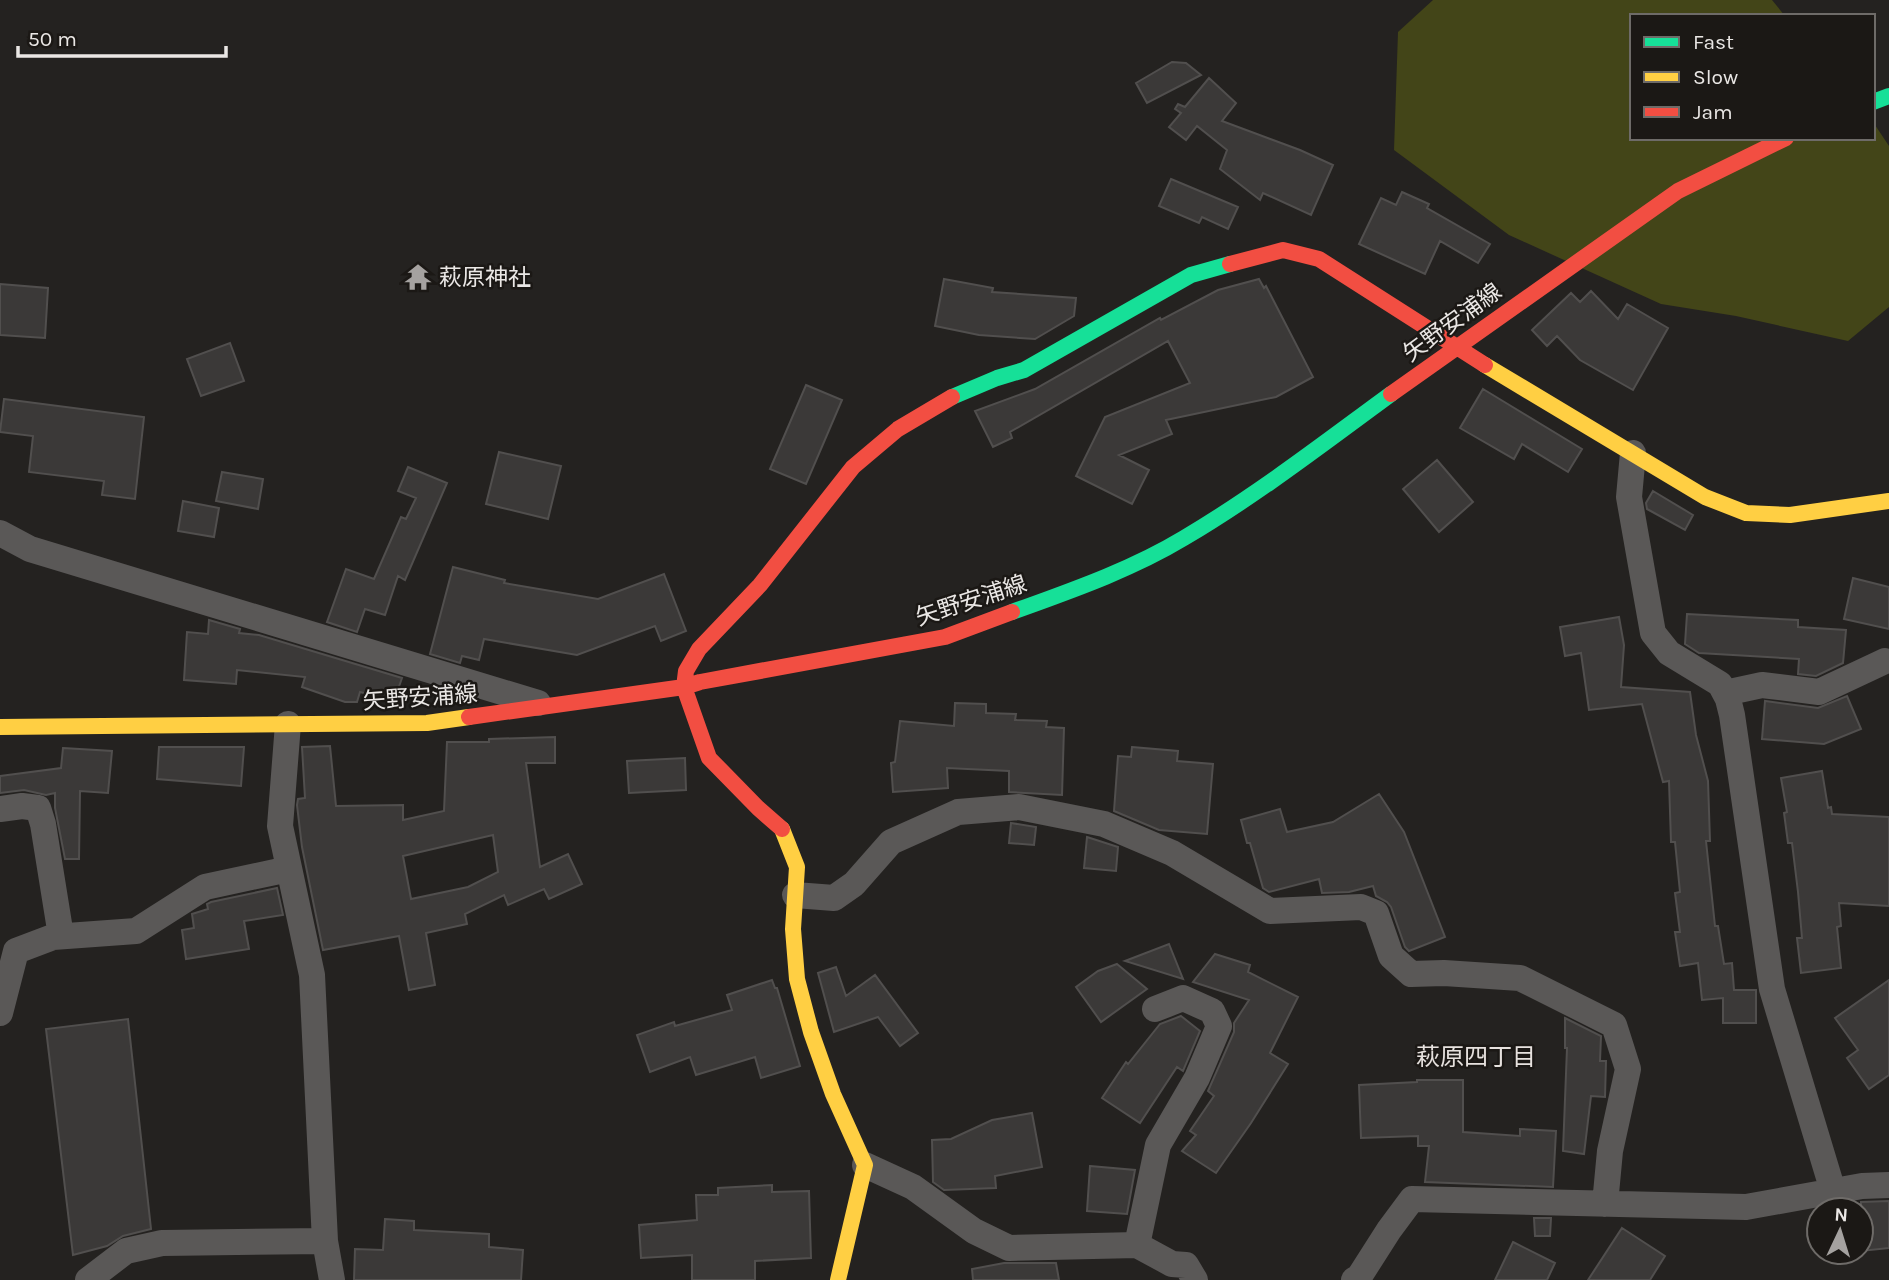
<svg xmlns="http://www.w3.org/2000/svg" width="1889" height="1280" viewBox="0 0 1889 1280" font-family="Karla,'Noto Sans JP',sans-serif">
	<rect width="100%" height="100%" fill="#242220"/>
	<path fill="#434518" d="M1433 0H1772L1785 16H1632V138H1873V122L1889 146V307L1848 341 1736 316 1661 304 1509 235 1394 150 1398 32Z"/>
	<path fill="#3b3938" stroke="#514f4e" stroke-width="2" fill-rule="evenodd" d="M1172 62 1186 63 1201 75 1147 103 1136 83Z
		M1209 78 1236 103 1222 121 1300 150 1333 165 1311 215 1263 193 1260 200 1220 169 1227 150 1197 126 1186 140 1169 127 1181 113 1175 109 1178 104 1185 107Z
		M1171 179 1238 207 1228 229 1202 217 1199 223 1159 206Z
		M1402 192 1429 204 1427 208 1490 244 1478 263 1440 241 1425 274 1359 244 1381 198 1396 205Z
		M944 279 993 288 992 292 1076 298 1074 316 1035 339 979 335 935 326Z
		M1259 279 1264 288 1266 286 1313 377 1276 397 1166 420 1172 434 1119 455 1149 470 1132 504 1076 476 1105 417 1190 383 1168 341 1010 432 1012 438 993 447 975 411 1035 389 1160 318 1161 320 1218 290Z
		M0 284 48 288 45 338 0 335Z
		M1591 291 1618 319 1627 304 1668 328 1633 390 1580 360 1557 336 1547 346 1532 330 1571 293 1580 302Z
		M230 343 244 381 201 396 187 359Z
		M806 385 842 400 806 484 770 469Z
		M1483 389 1582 449 1568 472 1522 444 1514 459 1460 428Z
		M4 399 144 417 135 499 102 495 104 481 29 472 33 436 0 432Z
		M499 452 561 466 548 519 486 504Z
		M1437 460 1473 502 1439 532 1403 489Z
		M408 467 447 483 405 580 398 576 385 615 365 609 357 632 327 622 346 569 374 579 401 517 406 519 416 498 398 491Z
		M222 472 263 479 258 509 216 501Z
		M1653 491 1693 515 1685 530 1647 509 1646 503Z
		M183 501 219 508 214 537 178 531Z
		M453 567 505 580 504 583 598 599 664 574 686 631 661 641 655 626 577 655 484 639 479 660 462 656 460 663 430 654Z
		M1853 578 1889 587V629L1844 619Z
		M1687 614 1798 620V627L1846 630 1843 663 1816 676 1798 674 1799 659 1699 653 1685 644Z
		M1619 617 1624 645 1621 687 1690 692 1696 735 1708 781 1710 841H1706L1715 926H1718L1724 964 1732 963 1734 990H1756V1023H1723V998L1702 1000 1698 963 1680 966 1675 932H1680L1675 893 1680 892 1675 842H1671L1669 781 1663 782 1642 704 1589 710 1581 653 1565 656 1560 627Z
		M209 620 240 629 239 633 259 635 402 678 394 701 360 692 357 702H345L302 687 305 677 237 670 236 684 184 680 187 632 208 634Z
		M1847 696 1861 729 1824 744 1762 739 1765 701 1818 708Z
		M955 703 986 704V713L1016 714 1015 720 1047 721 1046 727 1064 728 1062 795 1009 792V771L947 768 948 788 893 792 891 763 895 762 900 721 954 726Z
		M555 737V763H526L540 867 568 854 582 884 549 899 544 889 508 905 504 895 465 914 467 924 426 933 435 985 409 990 399 936 323 950 302 847 297 805 298 799 305 798 302 747 330 746 336 806 403 805V820L444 811 447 742H489V739ZM493 835 498 872 468 887 411 899 403 856Z
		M159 747H244L241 786 157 779Z
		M1132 747 1178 751 1177 761 1213 764 1207 834 1159 830 1114 811 1118 756 1131 757Z
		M63 748 112 751 108 793 80 791 79 859H65L55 808V793L46 795 24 790 0 793V776L61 768Z
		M685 758 686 790 629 793 627 761Z
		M1822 771 1828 808 1831 807 1832 814 1889 817V906L1839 903 1841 926 1837 927 1841 968 1801 973 1797 938H1802L1798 892 1792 843H1788L1784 813 1787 812 1781 778Z
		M1379 794 1404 832 1445 937 1409 951 1405 947 1391 907 1387 902 1376 896 1373 886 1349 892 1322 893 1319 879 1269 892 1263 888 1250 843H1247L1241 820 1280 809 1287 832 1333 822Z
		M1011 823 1036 827 1034 845 1009 843Z
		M1087 837 1118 847 1116 871 1084 868Z
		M277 888 283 915 244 921 249 949 186 959 182 930 194 928 192 914 208 909 207 904 211 902Z
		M1169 944 1183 979 1125 961Z
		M1215 954 1250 965 1248 972 1298 997 1270 1053 1288 1064 1251 1123 1216 1173 1182 1151 1196 1135 1190 1131 1214 1096 1208 1091 1234 1032V1023L1249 1000 1193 982Z
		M1117 964 1147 989 1101 1022 1076 987 1098 971Z
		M836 967 846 996 875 975 918 1033 900 1046 878 1017 834 1032 818 973Z
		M772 980 775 988H777L800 1066 761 1078 755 1057 696 1075 690 1057 650 1072 637 1035 674 1022 675 1026 732 1010 727 995Z
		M1889 980V1075L1869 1089 1847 1058 1858 1050 1835 1018Z
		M1181 1016 1200 1031 1183 1071 1177 1067 1140 1123 1102 1098 1126 1062 1128 1064 1160 1024Z
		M1565 1018 1601 1036 1600 1061H1606L1605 1097 1591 1096 1584 1154 1563 1151 1567 1048H1565Z
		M128 1019 151 1229 123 1236 107 1246 73 1255 46 1029Z
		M1417 1080H1463V1132L1520 1136V1129L1556 1131 1553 1187 1425 1182 1429 1146H1418V1136L1361 1138 1359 1085 1417 1082Z
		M1032 1113 1042 1167 995 1176 996 1188 944 1190 933 1182 932 1140 951 1139 992 1120Z
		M1090 1166 1135 1170 1127 1214 1087 1211Z
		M772 1185V1192L809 1191 811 1258 755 1261V1280H692V1255L641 1258 639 1225 697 1220 696 1195H718V1188Z
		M1889 1201V1248L1861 1251V1202Z
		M1534 1218H1551L1550 1236H1535Z
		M385 1219 414 1221V1230L489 1234V1247L523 1250 521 1280H354L355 1249 383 1250Z
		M1622 1228 1665 1256 1650 1280H1588Z
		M1513 1242 1555 1263 1547 1280H1495Z
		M1004 1263H1056L1059 1280H973L972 1269Z"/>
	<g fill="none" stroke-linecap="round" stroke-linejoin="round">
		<path stroke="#5a5857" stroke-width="26" d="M1633 453 1629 497 1653 633 1669 653 1720 684 1728 699 1732 715 1772 989 1833 1191
			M0 533 30 549 538 703
			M1725 693 1762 685 1819 692 1885 661
			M288 724 280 826 312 975 325 1241 332 1280
			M0 809 22 806 38 808 43 824 61 936
			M795 895 834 898 854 884 891 842 958 812 1019 807 1104 824 1172 853 1270 911 1361 907 1376 913 1391 956 1411 974 1444 973 1520 978 1614 1025 1628 1069 1610 1151 1605 1204
			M0 1013 16 951 53 937 136 931 205 887 289 869
			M865 1165 913 1187 974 1231 1009 1248 1137 1245 1172 1264 1186 1265 1195 1280
			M1137 1245 1158 1145 1197 1078 1219 1026 1212 1011 1183 998 1155 1009
			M88 1280 126 1251 162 1243 325 1241
			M1354 1280 1359 1277 1389 1230 1412 1199 1746 1207 1862 1186 1889 1185"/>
		<path stroke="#16e098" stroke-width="16" d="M1873 102 1889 96
			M952 397 997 378 1024 370 1191 275 1230 264
			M1012 612C1070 591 1131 570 1184 538 1257 495 1324 443 1391 394"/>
		<path stroke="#ffcf43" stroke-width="16" d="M1485 365 1705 497 1746 513 1790 515 1889 501
			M0 727 427 723 469 717
			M782 829 797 867 793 929 797 979 811 1032 833 1094 865 1165 838 1280"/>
		<path stroke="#f24e42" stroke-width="16" d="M1230 264 1283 250 1319 259 1485 365
			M1391 394 1678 191 1786 138
			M469 717 684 687 700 682 945 637 1012 612
			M782 829 758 808 709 758 684 687 686 671 699 649 760 585 853 467 898 429 952 397"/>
	</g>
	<defs>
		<symbol id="temple-bare" viewBox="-9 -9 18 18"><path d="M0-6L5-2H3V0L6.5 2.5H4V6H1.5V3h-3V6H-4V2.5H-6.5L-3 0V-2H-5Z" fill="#a5a2a0" stroke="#1b1815" stroke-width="2.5" paint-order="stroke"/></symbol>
	</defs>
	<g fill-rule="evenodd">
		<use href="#temple-bare" x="399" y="258" width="38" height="38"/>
	</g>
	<g text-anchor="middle" stroke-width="5" stroke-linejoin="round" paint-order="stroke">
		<g font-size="23" fill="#eae7e5" stroke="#1b1815" text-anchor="start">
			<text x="439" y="285">萩原神社</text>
		</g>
		<g font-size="23" fill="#eae7e5" stroke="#1b1815">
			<text transform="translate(1452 322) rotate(-36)" y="8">矢野安浦線</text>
			<text transform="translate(971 600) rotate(-18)" y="8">矢野安浦線</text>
			<text transform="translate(420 697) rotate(-4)" y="8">矢野安浦線</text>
		</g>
		<g font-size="24" fill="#e6e1de" stroke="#1b1815">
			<text x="1476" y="1065">萩原四丁目</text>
		</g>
	</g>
	<rect x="1630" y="14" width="245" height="126" fill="#1b1815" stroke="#6e6b68" stroke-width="2"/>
	<rect x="1644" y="37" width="35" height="10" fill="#16e098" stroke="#6e6b68" stroke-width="2"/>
	<text x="1693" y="49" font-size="21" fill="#eae7e5">Fast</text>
	<rect x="1644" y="72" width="35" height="10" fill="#ffcf43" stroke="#6e6b68" stroke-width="2"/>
	<text x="1693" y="84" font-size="21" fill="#eae7e5">Slow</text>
	<rect x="1644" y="107" width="35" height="10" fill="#f24e42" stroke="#6e6b68" stroke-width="2"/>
	<text x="1693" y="119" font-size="21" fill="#eae7e5">Jam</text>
	<g transform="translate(1840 1231) rotate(4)"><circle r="33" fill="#1b1815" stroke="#6e6b68" stroke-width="2"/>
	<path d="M0-5L12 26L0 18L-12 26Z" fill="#a5a2a0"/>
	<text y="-10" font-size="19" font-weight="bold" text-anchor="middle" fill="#eae7e5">N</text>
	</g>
	<path d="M18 46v10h208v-10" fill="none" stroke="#eae7e5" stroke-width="3.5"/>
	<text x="28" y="46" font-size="21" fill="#eae7e5" stroke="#1b1815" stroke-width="5" paint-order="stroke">50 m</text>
</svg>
